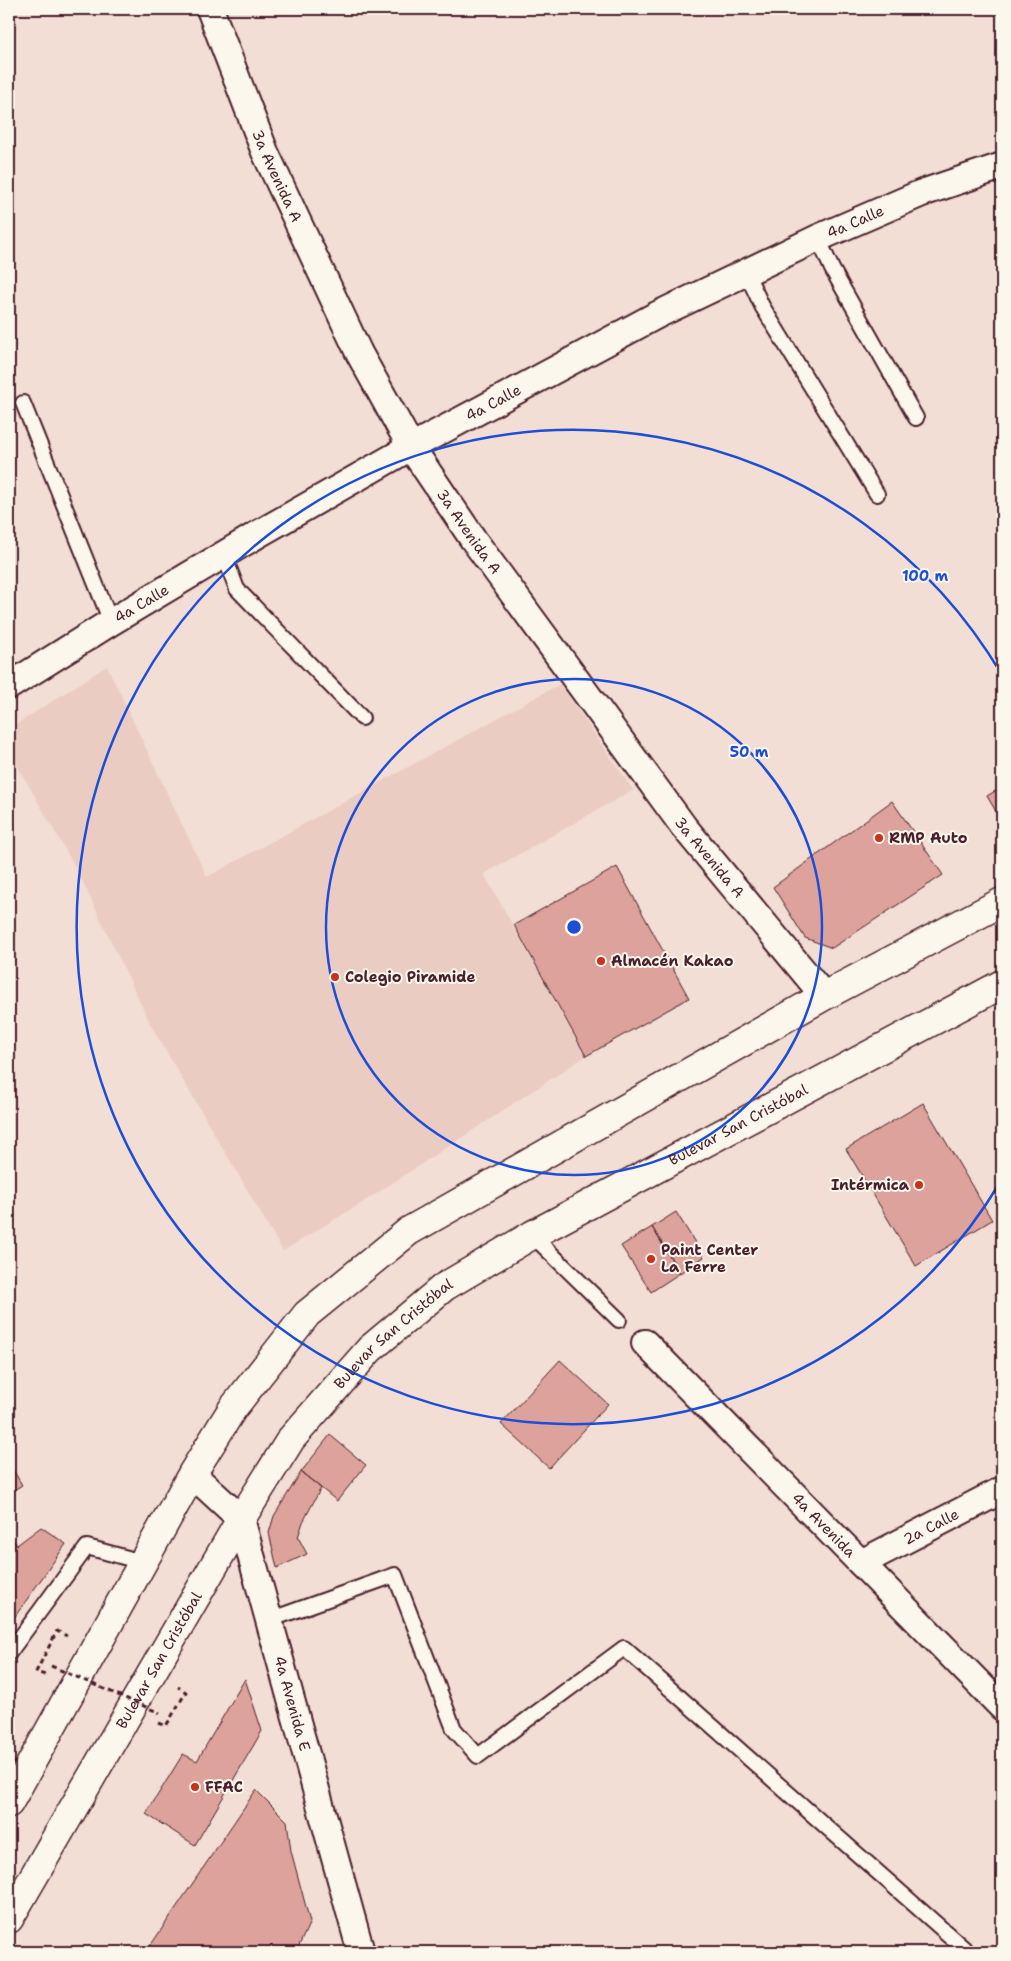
<svg xmlns="http://www.w3.org/2000/svg" width="1011" height="1961" viewBox="0 0 1011 1961" font-family="'Shantell Sans',sans-serif">
	<rect width="100%" height="100%" fill="#f2ded4"/>
	<filter id="ink" filterUnits="userSpaceOnUse"><feTurbulence type="fractalNoise" baseFrequency=".02" numOctaves="2"/><feDisplacementMap in="SourceGraphic" scale="10" xChannelSelector="R" yChannelSelector="G"/><feConvolveMatrix kernelMatrix="1 2 1 2 8 2 1 2 1" color-interpolation-filters="sRGB"/></filter>
	<g filter="url(#ink)">
		<path fill="#ebccc3" d="M107 666 207 877 560 684 633 790 484 874 586 1056 368 1199 283 1251 153 1029 78 872 9 751V729Z"/>
		<path fill="#dca29b" stroke="#4a1f2b" d="M1002 787V822L987 796Z
			M892 801 943 875 832 948 805 938 773 887Z
			M617 867 689 998 586 1056 514 925Z
			M923 1103 992 1220 916 1266 846 1149Z
			M676 1212 704 1257 680 1273 652 1227Z
			M652 1227 680 1273 651 1292 621 1246Z
			M560 1360 608 1404 549 1468 501 1424Z
			M330 1435 366 1465 337 1501 301 1472Z
			M9 1463 22 1485 9 1493Z
			M301 1472 321 1488 303 1522 298 1537 307 1554 277 1568 269 1533 274 1516Z
			M41 1527 66 1544 9 1625V1534L17 1545Z
			M245 1679 262 1731 195 1845 146 1814 183 1754 197 1761Z
			M256 1790 287 1821 291 1851 310 1922 296 1952H146Z"/>
		<g fill="none" stroke-linecap="round" stroke-linejoin="round">
			<defs>
				<path id="lane" d="M818 238 832 269 916 418
					M746 272 762 306 877 494
					M23 403 111 622
					M224 555 237 589 362 718
					M532 1235 619 1320
					M269 1620 395 1575 454 1729 478 1756 624 1648 968 1952
					M9 1653 87 1547 142 1562"/>
				<g id="street">
					<path id="s1" d="M210 9 265 152 359 353 411 447 473 539 684 827 824 996"/>
					<path id="s2" d="M9 686 111 622 260 533 411 447 657 315 818 238 922 193 1002 166"/>
					<path id="s3" d="M645 1343 1002 1707"/>
					<path id="s4" d="M192 1474 241 1519 361 1952"/>
					<path id="s5" d="M861 1563 1002 1490"/>
				</g>
				<g id="primary">
					<path d="M9 1803 192 1474 233 1408 307 1314 409 1231 824 996 1002 902"/>
					<path id="s6" d="M9 1919 241 1519 291 1439 370 1349 444 1287 532 1235 1002 984"/>
				</g>
			</defs>
			<use href="#lane" stroke="#4a1f2b" stroke-width="18"/>
			<use href="#street" stroke="#4a1f2b" stroke-width="30"/>
			<use href="#primary" stroke="#4a1f2b" stroke-width="31"/>
			<path stroke="#4a1f2b" stroke-width="3" stroke-dasharray="5 4" stroke-linecap="butt" d="M45 1675 36 1672 57 1631 67 1636
				M159 1723 166 1726 186 1692 178 1687"/>
			<use href="#lane" stroke="#fbf7ec" stroke-width="14"/>
			<use href="#street" stroke="#fbf7ec" stroke-width="26"/>
			<use href="#primary" stroke="#fbf7ec" stroke-width="28"/>
			<path stroke="#4a1f2b" stroke-width="3" stroke-dasharray="5 4" stroke-linecap="butt" d="M51 1666 160 1713"/>
		</g>
	</g>
	<g fill="none" stroke="#1d4ed8" stroke-width="2.5">
		<circle cx="574" cy="927" r="248"/>
		<path d="M1002 1179A497 497 0 1 1 1002 675"/>
	</g>
	<g fill="#c8321e" stroke="#fbf7ec" stroke-width="2">
		<circle cx="879" cy="838" r="5"/>
		<circle cx="601" cy="961" r="5"/>
		<circle cx="335" cy="977" r="5"/>
		<circle cx="919" cy="1185" r="5"/>
		<circle cx="651" cy="1259" r="5"/>
		<circle cx="195" cy="1787" r="5"/>
	</g>
	<g text-anchor="middle" stroke-width="4" stroke-linejoin="round" paint-order="stroke">
		<g font-size="15" fill="#4a1f2b" stroke="#fbf7ec">
			<text dy="5" stroke="none"><textPath href="#s1" startOffset="180">3a Avenida A</textPath></text>
			<text dy="5" stroke="none"><textPath href="#s2" startOffset="966">4a Calle</textPath></text>
			<text dy="5" stroke="none"><textPath href="#s2" startOffset="561">4a Calle</textPath></text>
			<text dy="5" stroke="none"><textPath href="#s1" startOffset="585">3a Avenida A</textPath></text>
			<text dy="5" stroke="none"><textPath href="#s2" startOffset="156">4a Calle</textPath></text>
			<text dy="5" stroke="none"><textPath href="#s1" startOffset="990">3a Avenida A</textPath></text>
			<text dy="5" stroke="none"><textPath href="#s6" startOffset="1109">Bulevar San Cristóbal</textPath></text>
			<text dy="5" stroke="none"><textPath href="#s6" startOffset="704">Bulevar San Cristóbal</textPath></text>
			<text dy="5" stroke="none"><textPath href="#s3" startOffset="255">4a Avenida</textPath></text>
			<text dy="5" stroke="none"><textPath href="#s5" startOffset="79">2a Calle</textPath></text>
			<text dy="5" stroke="none"><textPath href="#s6" startOffset="299">Bulevar San Cristóbal</textPath></text>
			<text dy="5" stroke="none"><textPath href="#s4" startOffset="258">4a Avenida E</textPath></text>
		</g>
		<g font-size="15" font-weight="bold" fill="#4a1f2b" stroke="#fbf7ec" text-anchor="start">
			<text x="889" y="843">RMP Auto</text>
			<text x="611" y="966">Almacén Kakao</text>
			<text x="345" y="982">Colegio Piramide</text>
			<text x="909" y="1190" text-anchor="end">Intérmica</text>
			<text x="661" y="1255">Paint Center<tspan x="661" dy="17">La Ferre</tspan></text>
			<text x="205" y="1792">FFAC</text>
		</g>
	</g>
	<circle cx="574" cy="927" r="8" fill="#1d4ed8" stroke="#fbf7ec" stroke-width="2.5"/>
	<g font-size="15" text-anchor="middle" font-weight="bold" fill="#1d4ed8" stroke="#fbf7ec" stroke-width="4" stroke-linejoin="round" paint-order="stroke">
		<text x="925" y="581">100 m</text>
		<text x="749" y="757">50 m</text>
	</g>
	<rect width="1011" height="1961" fill="none" stroke="#fbf7ec" stroke-width="30"/>
	<rect x="15" y="15" width="981" height="1931" fill="none" stroke="#4a1f2b" stroke-width="2" filter="url(#ink)"/>
</svg>
